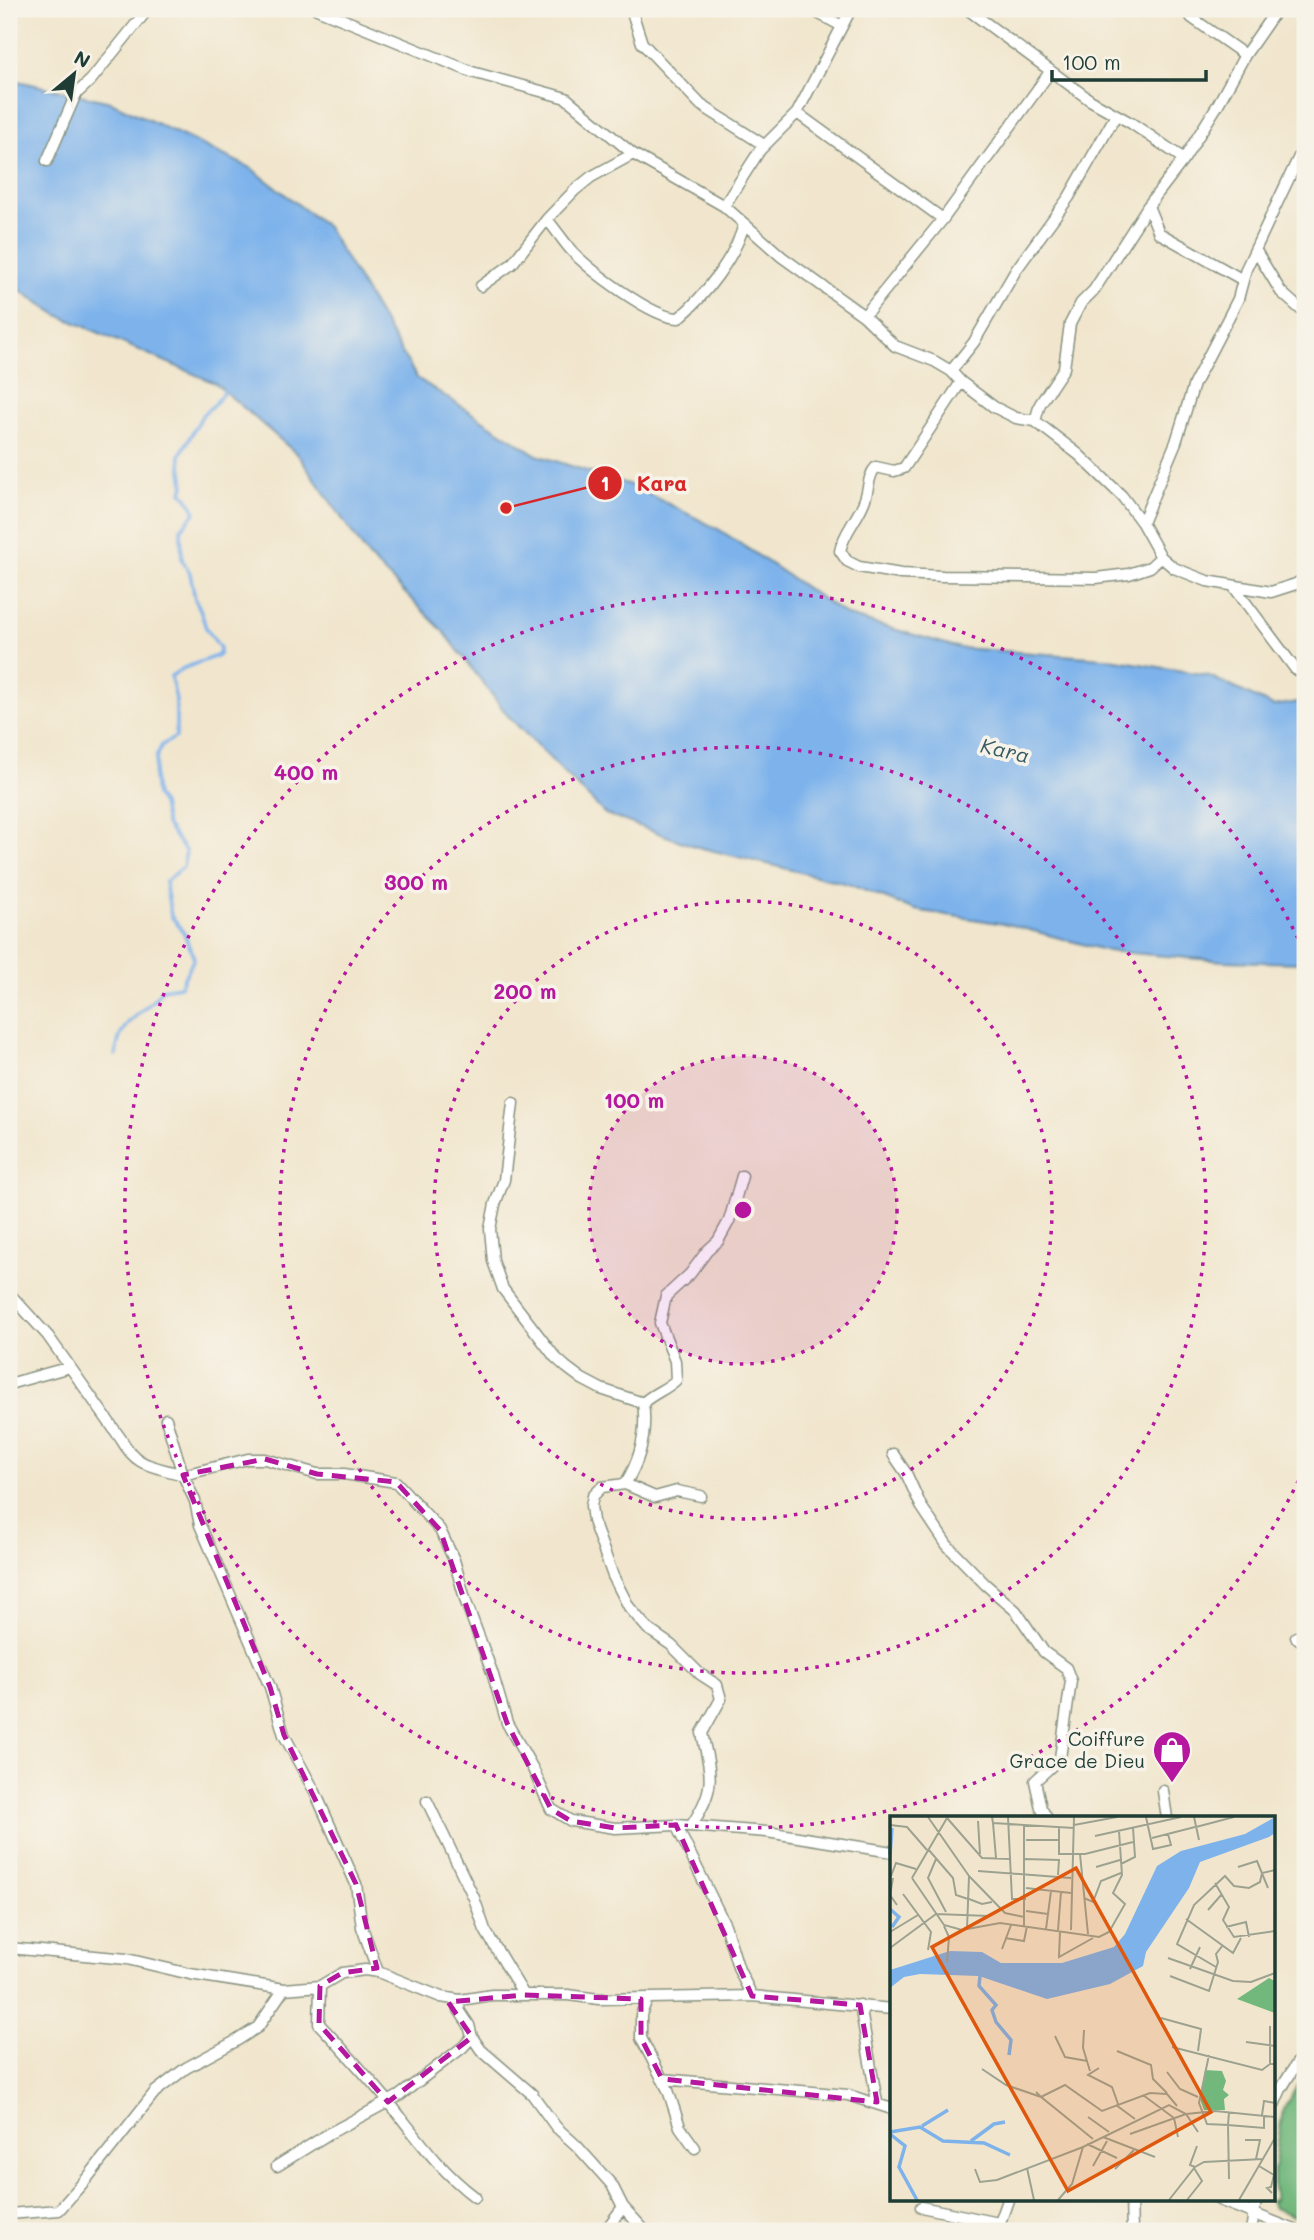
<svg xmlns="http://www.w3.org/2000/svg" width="1314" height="2240" viewBox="0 0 1314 2240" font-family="Mali,sans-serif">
	<rect width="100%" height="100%" fill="#f7f3e8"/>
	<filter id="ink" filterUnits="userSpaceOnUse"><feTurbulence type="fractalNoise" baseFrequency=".0143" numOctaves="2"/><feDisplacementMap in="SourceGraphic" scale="14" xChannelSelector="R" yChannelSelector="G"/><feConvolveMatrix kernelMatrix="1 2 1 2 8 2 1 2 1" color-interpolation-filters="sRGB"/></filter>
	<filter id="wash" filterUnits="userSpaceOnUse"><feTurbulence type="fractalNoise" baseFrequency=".00686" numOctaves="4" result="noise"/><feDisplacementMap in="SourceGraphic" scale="28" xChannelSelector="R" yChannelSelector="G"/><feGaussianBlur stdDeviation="1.57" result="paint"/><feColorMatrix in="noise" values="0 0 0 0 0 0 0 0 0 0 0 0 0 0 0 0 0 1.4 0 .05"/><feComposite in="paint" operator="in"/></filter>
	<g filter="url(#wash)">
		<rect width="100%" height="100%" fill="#f1e6cd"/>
		<path fill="#72b87d" stroke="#487a58" stroke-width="2" d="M1305 2074V2221L1274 2208 1270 2201 1274 2200V2169L1283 2109Z"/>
		<path fill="#7db2eb" stroke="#4e7890" stroke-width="2" d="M9 79 111 102 251 168 327 227 417 378 537 455 633 486 720 530 848 616 960 648 1104 658 1207 675 1273 706 1305 701V963L1223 961 1108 951 1011 925 915 910 848 884 694 846 605 814 509 717 444 632 369 557 298 455 215 383 58 315 9 283Z"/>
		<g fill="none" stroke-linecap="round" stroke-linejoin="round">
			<path stroke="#7db2eb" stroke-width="3.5" d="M116 1055C120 1014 145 1017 162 989L180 986 194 958 184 933 171 916 165 882 183 867 186 852 166 825 162 804 156 796 154 776 157 755 162 745 176 737V701L171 676 184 668 219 655 220 648 206 628 200 609 195 599 190 573 182 560 181 529 195 513 192 504 182 492 184 485 180 455 203 414 215 404 226 389"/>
		</g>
	</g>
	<g filter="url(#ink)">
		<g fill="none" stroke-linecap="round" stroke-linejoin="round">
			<defs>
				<path id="street" d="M317 9 472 72 566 98 633 154 724 206 782 257 864 316 895 346 934 361 951 371 961 382 994 407 1016 418 1035 421 1078 454 1122 496 1142 523 1161 557 1174 568 1207 581 1271 592 1296 584 1305 578
					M631 9 642 43 701 105 764 145
					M810 9 842 26
					M967 9 1090 100 1131 123 1184 159
					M1185 9 1192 18 1245 55
					M797 113 943 219
					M47 161 76 94 91 80 148 9
					M724 206 760 150 797 113 851 9
					M1148 206 1159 233 1243 280
					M547 219C555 229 562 239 570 249 588 269 653 319 679 318 704 297 736 256 744 224
					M1256 251 1281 292 1300 309 1305 305
					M481 286 512 264 547 219 575 190 591 177 633 154
					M864 316 943 219 1050 72
					M951 371 974 342 1016 270 1069 197 1116 115
					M961 382 904 468 894 471 876 467C868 475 869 488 865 499 859 518 844 531 840 551L847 561 859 567 901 574 943 576 1096 578 1129 574 1150 567 1161 557
					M1035 421 1040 404 1064 368 1070 324 1081 303 1094 290 1148 206 1184 159 1217 106 1245 55 1277 9
					M1142 523 1176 442 1194 384 1238 299 1246 269 1305 144
					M1234 587 1296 670
					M513 1103 504 1180 495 1204 490 1229 493 1261 503 1289 555 1357 566 1367 582 1379 601 1389 643 1403
					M9 1293 48 1336 121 1439C138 1469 152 1465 183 1475L195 1501 200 1525 270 1687 284 1735 315 1792 356 1884 362 1927 378 1972
					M9 1384 70 1367
					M166 1419 183 1475 248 1459H265L317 1474H344L396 1482 440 1530 454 1560 466 1602 492 1672 507 1723 533 1769 551 1809 571 1821 615 1828 676 1825 767 1832 892 1852
					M893 1454 906 1473 921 1506 947 1545 985 1584 1016 1611 1044 1652 1066 1668 1071 1681 1060 1758 1035 1781 1041 1808 1047 1818
					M625 1484C641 1459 647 1432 643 1403 653 1393 666 1390 676 1380L675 1361 660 1323 666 1296 690 1274 707 1251 718 1241 729 1221 742 1176
					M1296 1637 1305 1643
					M1163 1791 1167 1818
					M427 1801 474 1898 485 1930 524 1995
					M676 1825 725 1925 739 1970 752 1996
					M691 1826C717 1787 711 1776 702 1733L721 1699 717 1685 700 1674 671 1645 648 1629 629 1607 613 1576 593 1521 591 1506 593 1496 602 1487 625 1484 655 1497 677 1491 701 1496
					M9 1948 127 1959 190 1974 284 1989 320 1986 342 1973 365 1970 378 1972 441 1997 460 2000 492 1995H568L599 1999 752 1996 892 2009
					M320 1986 319 2024C343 2049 366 2075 388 2101 416 2136 439 2170 475 2197
					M647 1999 641 2015V2038L668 2090 680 2127 695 2148
					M460 2000 459 2010 469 2025 472 2037 481 2050 532 2094 556 2127 577 2146 612 2185 623 2207 645 2231
					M860 2005 877 2102
					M662 2079 848 2095 892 2109
					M1274 2105 1281 2089 1305 2050
					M277 2166 330 2133 399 2096 463 2047 472 2037
					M1131 2200 1132 2231
					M1219 2200 1297 2231
					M921 2207 999 2223
					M9 2214 59 2210 88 2177 155 2092 186 2068 236 2041 258 2027 284 1989
					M597 2231 608 2227 623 2207
					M997 2231 1008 2200
					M1251 2231 1256 2200"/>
			</defs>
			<use href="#street" stroke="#889280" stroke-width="13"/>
			<use href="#street" stroke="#fff" stroke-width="10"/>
		</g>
	</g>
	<path fill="none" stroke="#b5179e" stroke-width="5" stroke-dasharray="14 9" stroke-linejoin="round" d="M265 1459 317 1474 396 1482 440 1530 507 1723 551 1809 571 1821 615 1828 676 1825 752 1996 860 2005 877 2102 662 2079 641 2038V1999L524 1995 448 2002 472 2037 388 2102 319 2024 320 1986 342 1973 377 1968 356 1884 284 1735 270 1687 183 1475Z"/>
	<circle cx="743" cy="1210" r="154" fill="#b5179e" fill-opacity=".12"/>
	<g fill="none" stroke="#b5179e" stroke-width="3.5" stroke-dasharray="3.5 7">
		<circle cx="743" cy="1210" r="154"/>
		<circle cx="743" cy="1210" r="309"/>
		<circle cx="743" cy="1210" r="463"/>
		<path d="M1303 1471A618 618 0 1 1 1303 949"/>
	</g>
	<defs>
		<symbol id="shop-pin" viewBox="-11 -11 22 30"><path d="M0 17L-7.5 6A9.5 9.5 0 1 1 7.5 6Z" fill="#b5179e" stroke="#f7f3e8"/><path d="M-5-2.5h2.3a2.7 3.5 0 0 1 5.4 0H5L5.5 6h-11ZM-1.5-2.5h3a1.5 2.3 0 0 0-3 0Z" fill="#fff"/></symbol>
	</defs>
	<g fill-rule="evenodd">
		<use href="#shop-pin" x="1150" y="1728" width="44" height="60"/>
	</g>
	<g text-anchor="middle" stroke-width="7" stroke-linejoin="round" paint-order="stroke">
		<g font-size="19" fill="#1f3d34" stroke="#f7f3e8" text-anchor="end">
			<text x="1145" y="1746">Coiffure<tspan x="1145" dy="22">Grace de Dieu</tspan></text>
		</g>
		<g font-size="21" font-style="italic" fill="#365a62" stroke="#f7f3e8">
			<text transform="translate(1005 751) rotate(13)" y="7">Kara</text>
		</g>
	</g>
	<g transform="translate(890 1816)">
		<rect width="385" height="385" fill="#f1e6cd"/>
		<path d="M379 162 385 165V197L347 183ZM315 254 332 255 336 265 333 274 339 279 334 283 335 294H314L310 283Z" fill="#72b87d"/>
		<path d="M385 1V17L379 21 310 46 299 72 256 136 253 150 220 168 157 183 89 160 30 158 14 161 0 172V154L60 135 92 136 111 147H172L224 131 235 118 267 50 291 35 355 18Z" fill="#7db2eb"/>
		<path fill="none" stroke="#7db2eb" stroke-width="3.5" d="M0 39 2 12M0 93 9 101 2 111M90 160 89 170 106 189 102 194 106 206 121 224 119 239M32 310 58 294M0 316 30 311 53 325 94 327 120 339M0 318 15 330 9 351 27 384M81 325 104 308 115 306"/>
		<path fill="none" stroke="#9da290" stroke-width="2" d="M38 1 79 60 77 113M102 1 103 7 184 12M118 1 122 83H136M256 1 263 33 281 29 278 18M304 1 309 24M57 2 92 42 121 43M88 5 90 38M103 7 106 42M0 9 17 11 37 34M184 9 227 1M169 11V38H195L243 26M306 11 344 1M205 20 291 1M262 22 305 11M136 24H169M38 33 63 62 66 79 78 83M190 38 198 118M46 43 38 62 56 96M135 43 169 44 168 59M231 48 245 41 243 12M206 51 230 44M348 51 367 45 378 72M88 55 181 62M1 60 6 47 26 53M79 60 115 97 134 101M3 62 0 79 7 89M22 62 54 109 72 114 110 107 209 121 219 116 235 88 223 77 232 59 229 15M22 62 57 2M325 67 339 91 333 104 344 121 385 115M136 72 181 77M13 78 41 116 38 134M194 82 203 86 211 65 231 57M79 83 92 88 102 86M318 94 332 78M136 95 158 98M296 103 343 137 351 122M54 110 59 121 57 146M134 110V9M336 111 356 106 359 121M156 113 161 75M168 114 171 76M181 114 184 1M170 115 169 141 203 122M0 116 28 99M115 122 134 125 137 110M0 132 46 98 99 100M112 133 121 109M278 142 343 165 361 166 385 157M326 151 287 128 304 89 335 60 344 70 359 72 370 66 372 57 385 54M300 153 310 131M280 160 319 175 328 146 326 138 333 129M271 202 311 213 308 235M380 210V248H385M194 214 193 232 200 255M165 220 175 241 197 245M356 226 385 230M282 231 372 254 380 248M227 235 261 249 263 263 277 277M319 239 309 287 317 308 338 309 339 363M209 252 198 259 222 271 228 288M92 253 116 269 151 281 203 323M277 256 290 273 308 281M146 276 151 281 175 269 212 295 260 277 277 278 287 290M253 279 284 302 288 321M226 289 245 303M339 296 338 309 374 312V300M372 299 374 285 385 287M198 301 219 316M240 318 296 298 325 295 385 301M213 321 265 341M355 324H370L366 343M197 328 227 342M203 350 217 325M369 350 384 359 381 371 377 372 382 377M305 351 300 349 307 330M137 352 144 384M85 353 90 366 107 364 193 331 279 289 296 298 308 316M225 353 244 334M168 384 182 368 193 331M279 384 305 351 314 346 373 343M297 384 312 365 304 352M349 384 385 322"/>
		<path fill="#de580e" fill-opacity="0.15" stroke="#de580e" stroke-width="3.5" d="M186 52 321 296 178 375 42 131Z"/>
		<rect width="385" height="385" fill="none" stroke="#1f3d34" stroke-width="3.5"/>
	</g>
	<circle cx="743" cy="1210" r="10" fill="#b5179e" stroke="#f7f3e8" stroke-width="3.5"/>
	<g font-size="21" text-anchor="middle" font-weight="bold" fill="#b5179e" stroke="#f7f3e8" stroke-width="7" stroke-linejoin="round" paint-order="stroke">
		<text x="306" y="780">400 m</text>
		<text x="416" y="890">300 m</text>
		<text x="525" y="999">200 m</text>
		<text x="634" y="1108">100 m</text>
	</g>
	<path fill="none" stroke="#d62828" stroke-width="2.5" d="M506 508L605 483"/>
	<g fill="#d62828" stroke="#f7f3e8" stroke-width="2.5">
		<circle cx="506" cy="508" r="7"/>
		<circle cx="605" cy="483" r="18"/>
	</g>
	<g font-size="21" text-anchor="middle" font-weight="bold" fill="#fff">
		<text x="605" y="491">1</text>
	</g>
	<g font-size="21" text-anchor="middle" font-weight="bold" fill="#d62828" stroke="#f7f3e8" stroke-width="7" stroke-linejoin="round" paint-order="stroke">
		<text x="662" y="491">Kara</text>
	</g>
	<rect width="1314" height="2240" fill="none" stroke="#f7f3e8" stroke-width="35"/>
	<g transform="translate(74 74) rotate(29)" stroke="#f7f3e8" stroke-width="5" paint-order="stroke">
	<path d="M0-5L12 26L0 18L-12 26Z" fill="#1f3d34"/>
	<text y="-10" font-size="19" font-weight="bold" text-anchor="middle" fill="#1f3d34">N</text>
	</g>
	<path d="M1052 70v10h154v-10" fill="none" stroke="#1f3d34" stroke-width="3.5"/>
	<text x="1062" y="70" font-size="21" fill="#1f3d34" stroke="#f7f3e8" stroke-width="5" paint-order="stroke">100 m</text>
</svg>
